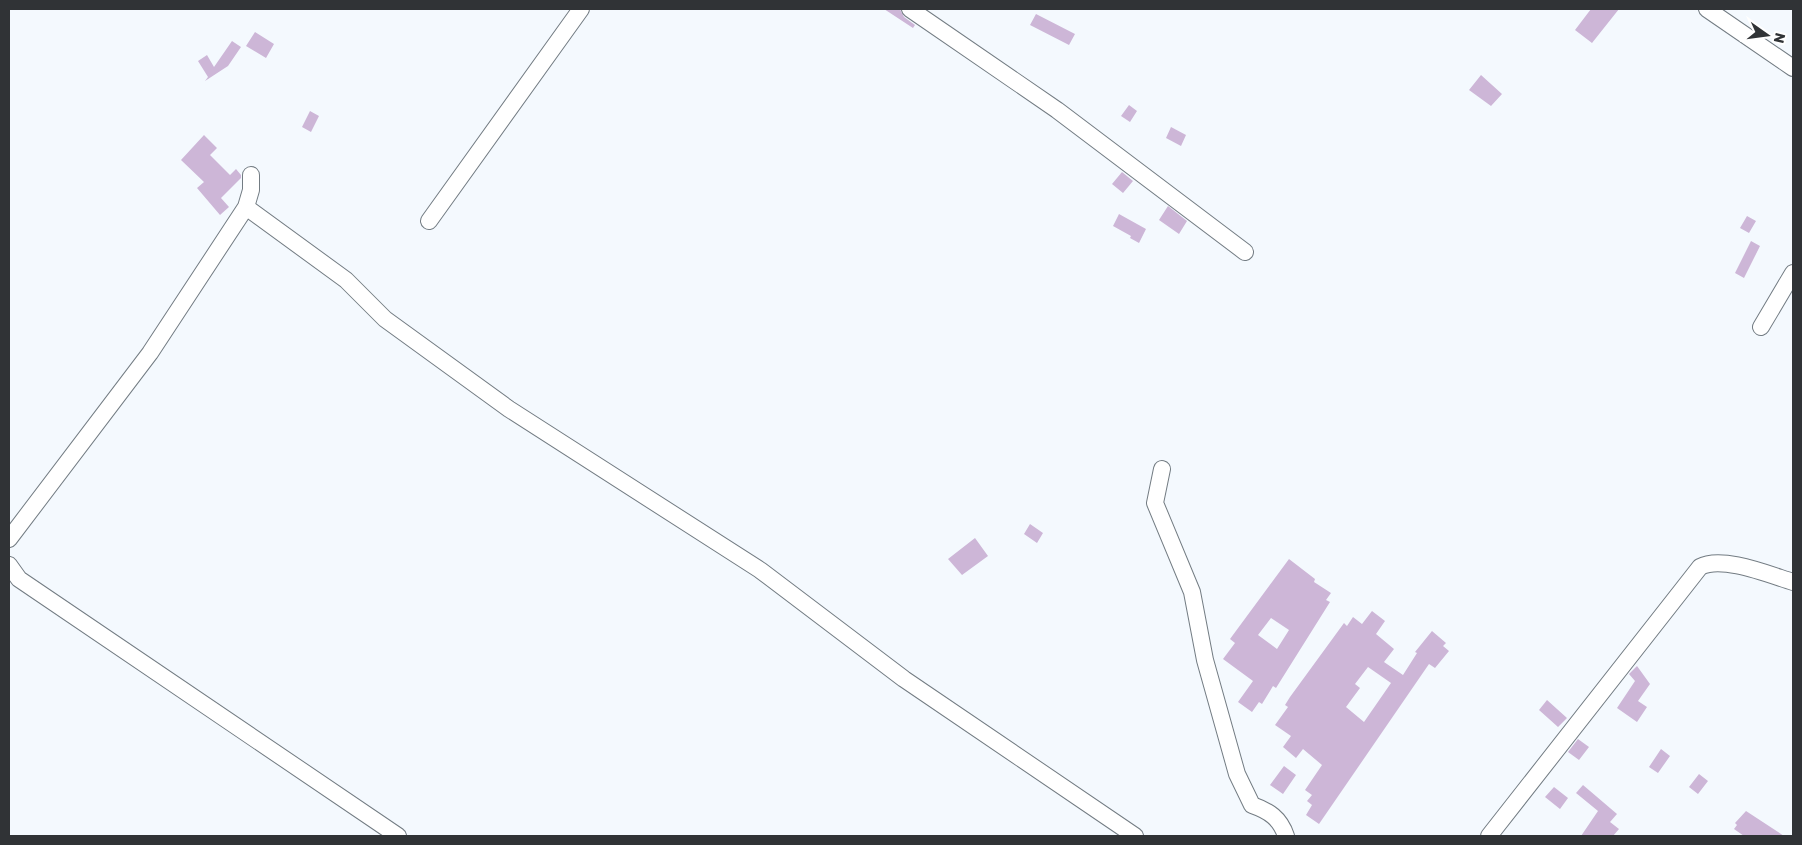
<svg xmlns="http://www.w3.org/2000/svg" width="1802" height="845" viewBox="0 0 1802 845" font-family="Rubik,sans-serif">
	<rect width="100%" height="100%" fill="#f4f9fe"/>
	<path fill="#cdb6d7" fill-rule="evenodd" d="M884 9H900L904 17 915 25 913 28Z
		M1591 9H1619L1592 43 1575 30Z
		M1036 14 1075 34 1069 45 1030 25Z
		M255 32 274 44 266 58 246 46Z
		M232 41 241 47 228 66 205 81 208 77 198 61 207 55 214 67Z
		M1481 75 1502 94 1491 106 1469 90Z
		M1129 105 1137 111 1130 122 1121 116Z
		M310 111 319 116 311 132 302 127Z
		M1171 127 1186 135 1181 146 1166 138Z
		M204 135 217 148 210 155 230 175 236 169 241 175V178L221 198 229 207 220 215 197 188 204 182 181 160Z
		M1122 172 1133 181 1123 193 1112 184Z
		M1168 206 1187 221 1179 234 1159 220Z
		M1119 214 1146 229 1139 243 1130 238 1131 236 1113 226Z
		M1747 216 1756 221 1749 233 1740 228Z
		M1751 241 1760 246 1744 278 1735 273Z
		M1030 524 1043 533 1037 543 1024 534Z
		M975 538 988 556 962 575 948 559Z
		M1289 559 1315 579 1314 582 1331 593 1326 600 1330 602 1276 688 1273 686 1262 704 1259 702 1252 712 1238 702 1253 681 1223 659 1235 643 1230 639ZM1271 618 1289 630 1277 649 1258 635Z
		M1372 611 1385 621 1376 634 1394 649 1384 662 1403 675 1417 653 1415 652 1432 631 1446 643 1443 646 1449 651 1435 668 1429 664 1319 824 1306 815 1312 805 1307 801 1312 795 1305 790 1322 765 1303 749 1296 758 1283 747 1291 736 1275 725 1288 707 1285 705 1290 697 1344 623 1347 626 1353 617 1362 624ZM1368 667 1391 683 1364 722 1346 707 1360 688 1355 684Z
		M1637 666 1650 684 1638 701 1647 707 1637 722 1617 708 1635 681 1629 674Z
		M1547 700 1567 718 1558 727 1539 710Z
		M1578 739 1589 747 1579 760 1568 752Z
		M1661 749 1670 756 1658 773 1649 767Z
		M1284 766 1296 775 1283 794 1270 785Z
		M1699 774 1708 781 1698 794 1689 787Z
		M1583 785 1617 814 1610 822 1619 829 1613 836H1581L1598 811 1576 793Z
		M1554 787 1568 798 1560 809 1545 797Z
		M1746 811 1784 836H1744L1734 829 1737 825 1735 823Z"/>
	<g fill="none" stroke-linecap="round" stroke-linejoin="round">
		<defs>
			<path id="street" d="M910 9 1057 110 1245 252
				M1707 9 1793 68
				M246 207 346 280 385 319 509 409 760 570 904 679 1135 836
				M429 221 581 9
				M1761 327 1793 273
				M1162 469 1155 503 1192 592 1205 660 1237 774 1252 805C1269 811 1280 818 1286 836
				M9 539 150 353 246 207 251 190V175
				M9 565 19 579 398 836
				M1489 836 1700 567C1722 555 1770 575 1793 582"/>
		</defs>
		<use href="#street" stroke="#737c83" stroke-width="18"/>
		<use href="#street" stroke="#fff" stroke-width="16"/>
	</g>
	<rect width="1802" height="845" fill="none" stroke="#303336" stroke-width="20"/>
	<g transform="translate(1767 35) rotate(104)" stroke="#ffffff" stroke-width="4" paint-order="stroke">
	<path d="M0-4L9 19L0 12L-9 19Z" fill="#303336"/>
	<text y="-8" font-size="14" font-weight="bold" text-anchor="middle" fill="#303336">N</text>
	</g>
</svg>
